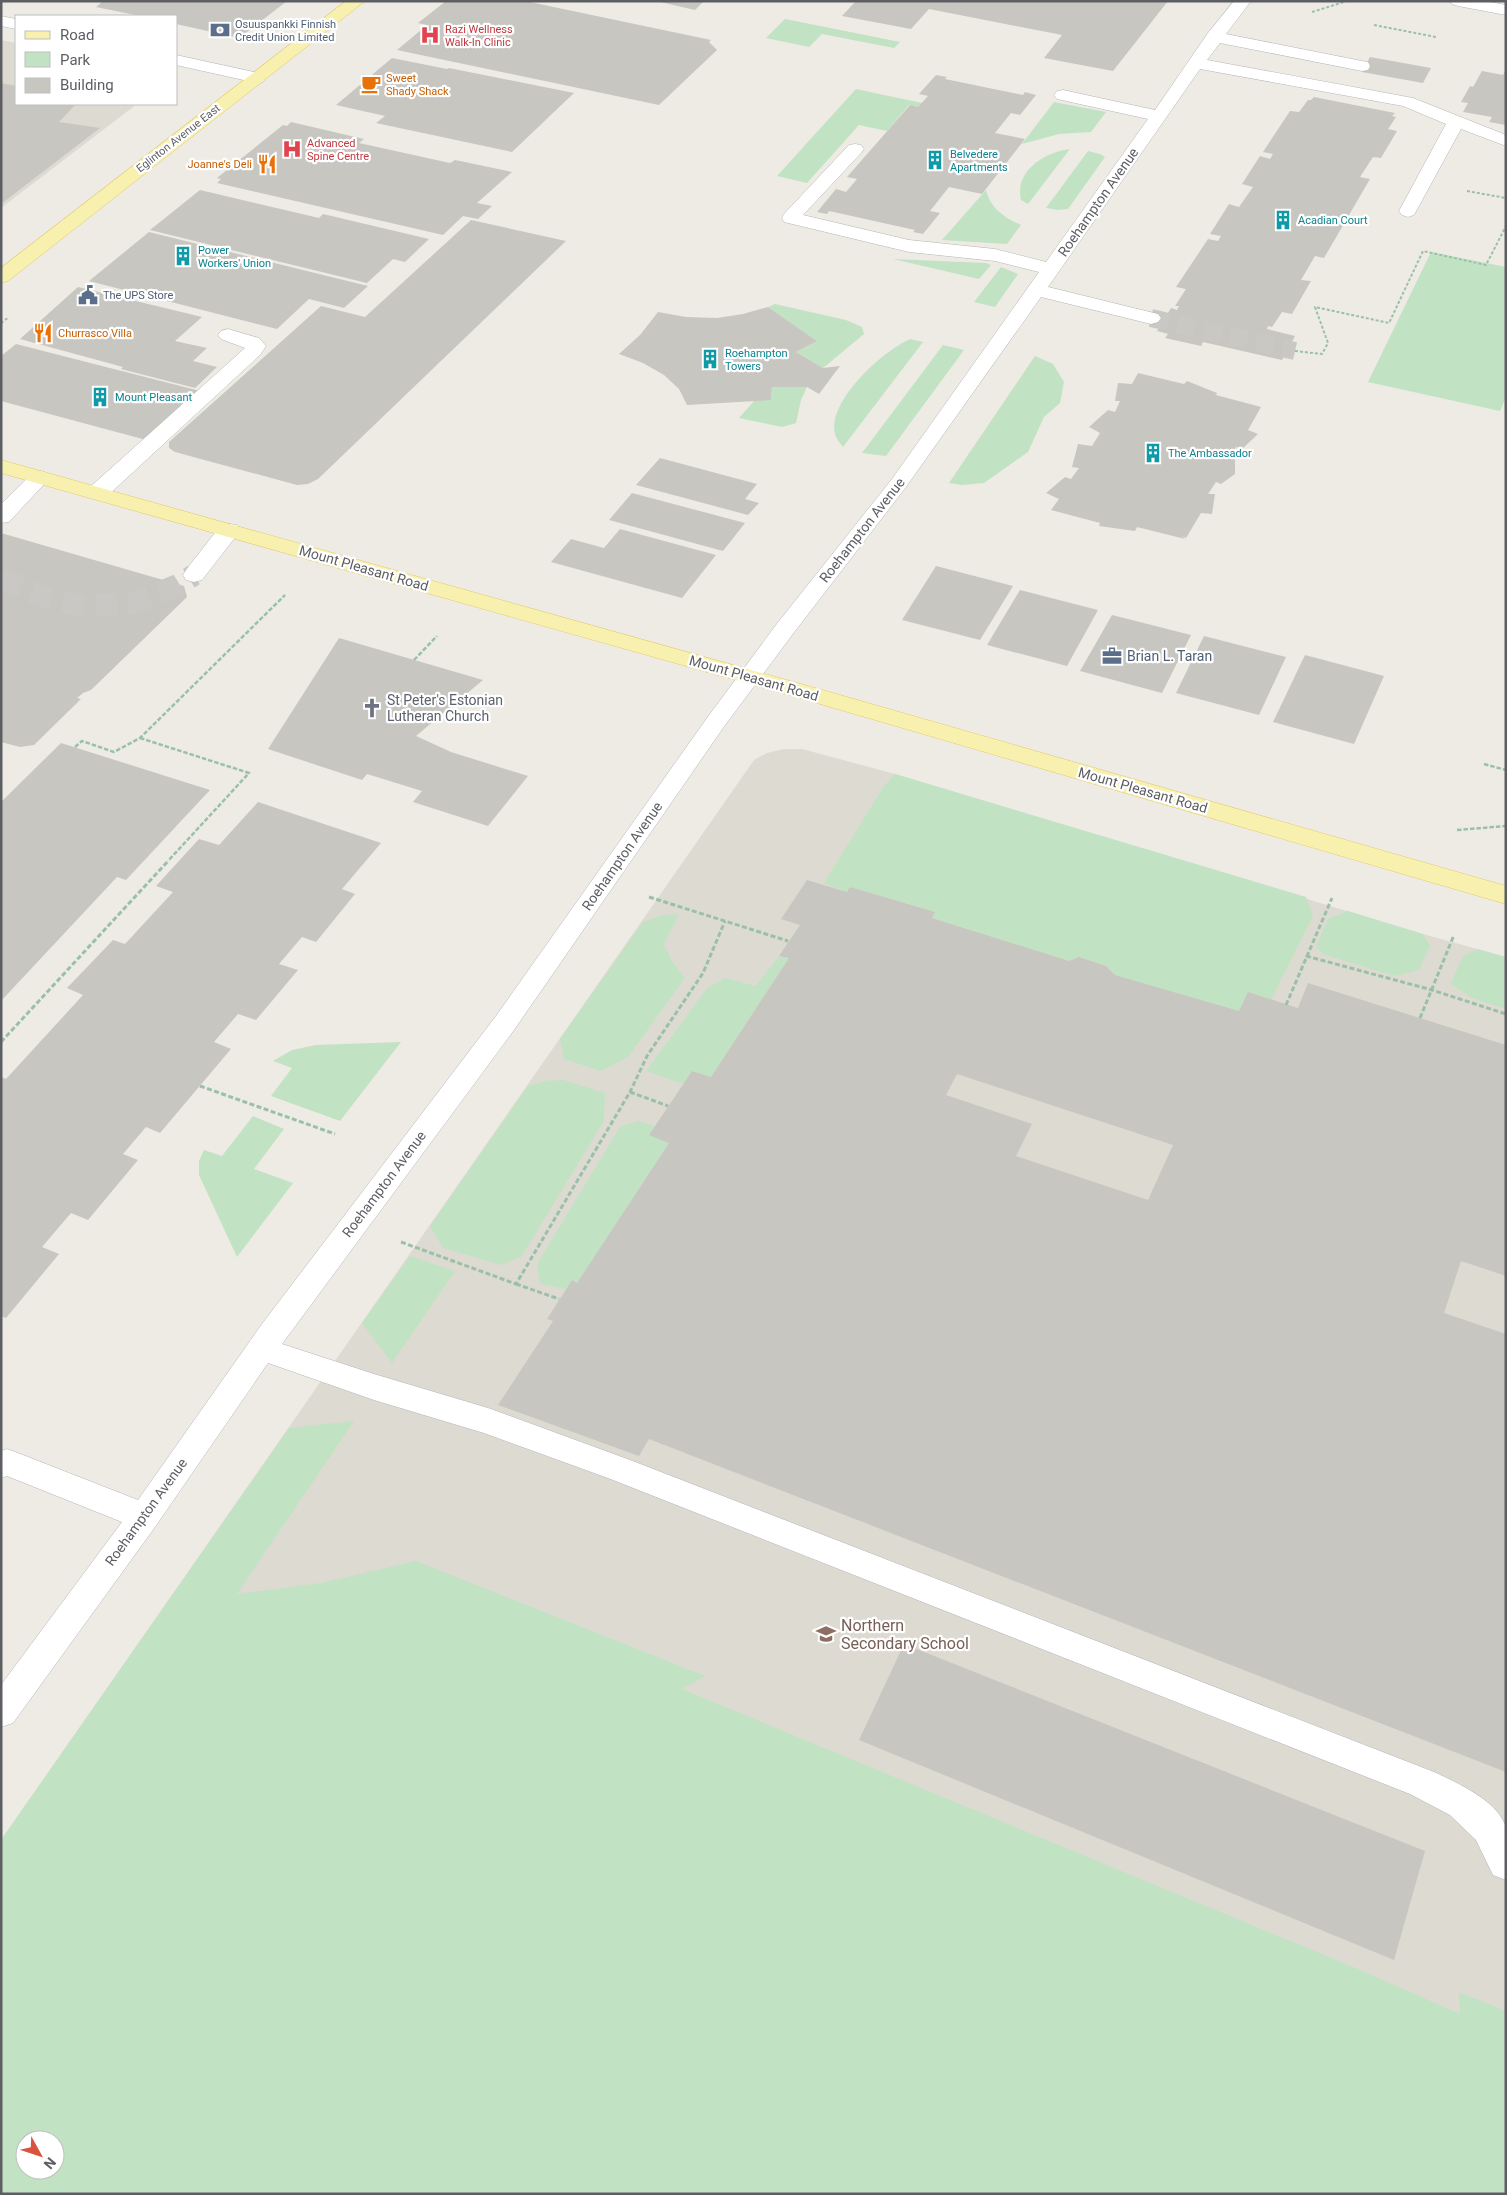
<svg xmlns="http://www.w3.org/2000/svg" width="1507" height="2195" viewBox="0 0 1507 2195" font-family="Roboto,sans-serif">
	<rect width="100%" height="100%" fill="#edebe4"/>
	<path fill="#dddad2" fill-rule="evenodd" d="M1 40 16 43V104H137L1 208Z
		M784 749H802L895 774 1423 934 1506 957V2194H1V1840L754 760 767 753ZM25 2140H55V2170H25Z"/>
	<path fill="#c2e2c4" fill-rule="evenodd" d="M785 19 900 42 894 48 822 34 809 47 766 38Z
		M856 89 922 103 918 107 909 105 887 131 859 125 807 183 777 176Z
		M1054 102 1106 112 1091 132 1059 134 1022 144Z
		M1070 149 1028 204 1021 200C1014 171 1045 152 1070 149Z
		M1088 151 1100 154 1105 157 1068 209 1058 210 1046 208Z
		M986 190C991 209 1004 217 1021 225L1007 244 942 240Z
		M1431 252 1506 267V397L1500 411 1368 382Z
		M893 259 986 263 991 265 979 279Z
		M1001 267 1018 274 995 307 974 302Z
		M775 304 846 320 862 327 864 334 823 368 796 352 817 341 768 307Z
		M910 339 923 342 843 447C841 444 836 439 835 434 827 401 883 351 910 339Z
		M943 345 964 350 886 456 862 453Z
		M1035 356 1053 364 1064 382 1060 403 1044 417 1028 452 984 483 962 485 949 483Z
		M772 387H807L801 400 796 423 782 427 739 418 755 400H771Z
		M895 774 1306 897 1313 916 1271 1000 1248 992 1239 1011 1115 975 1106 966 1079 957 1069 961 932 918 935 912 850 887 847 892 824 883 884 786Z
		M1348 911 1423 934 1430 946 1419 970 1395 976 1325 955 1316 947 1328 919Z
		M679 914 663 946 667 950 672 961 685 978 628 1057 601 1071 564 1059 560 1039 643 922 660 916Z
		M1477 949 1506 957V1009L1472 998 1451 984 1462 957Z
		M779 956 789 958 711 1077 692 1071 683 1084 646 1071 707 988 725 978 756 986Z
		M401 1042 340 1121 271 1096 292 1068 273 1061 292 1050 316 1045Z
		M563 1080 605 1093 604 1121 522 1256 502 1265 443 1248 430 1226 528 1086 545 1081Z
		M253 1116 284 1129 254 1169 293 1183 237 1257 199 1175V1161L204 1150 222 1156Z
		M638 1121 656 1126 669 1143 577 1283 572 1280 566 1289 540 1284 537 1264 620 1127Z
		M410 1256 455 1271 392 1363 362 1323Z
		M354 1421 237 1594 321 1583 416 1561 705 1676 682 1689 1358 1969 1460 2014 1459 1992 1506 2011V2194H1V1840L289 1428ZM25 2140H55V2170H25Z"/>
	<path fill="#c8c6c0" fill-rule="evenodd" d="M103 1H287L239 38 176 24V16H140L96 7Z
		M446 1H525L711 40 709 42 717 50 659 105 397 50 427 25 418 23Z
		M656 1H704L695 10Z
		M856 1H1168L1113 71 1044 58 1062 35 929 9 911 29 842 16Z
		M1370 57 1431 68 1423 83 1362 72Z
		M392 58 447 69 449 68 574 93 512 152 376 123 385 116 336 105Z
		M1506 69V125L1489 122 1492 117 1463 112 1468 103 1461 102 1470 86 1473 87 1482 71 1503 75Z
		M936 75 947 77 945 79 1023 95 1025 92 1036 95 1020 115 1011 113 995 133 1025 139 982 194 949 187 930 211 940 213 923 234 913 232 915 230 829 211 827 214 817 212 836 189 846 192 857 179 847 177 910 105 918 107 928 96 919 94Z
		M1 83 16 86V104H76L59 122 100 128 1 204Z
		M1314 97 1395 113 1392 116 1396 117 1388 129 1397 131 1381 158 1373 157 1360 177 1370 179 1324 258 1315 256 1301 280 1311 281 1292 314 1282 312 1272 327 1268 326 1267 329 1295 336 1282 360 1203 342 1201 346 1165 338 1168 334 1157 331 1171 308 1177 310 1179 306H1175L1186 289 1176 287 1208 239 1218 241 1221 236 1210 234 1229 204 1239 207 1253 187 1242 184 1260 156 1270 159 1273 154 1263 152 1290 111 1299 112 1308 100H1311Z
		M291 122 364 139 359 143 450 163 455 160 512 172 477 203 492 206 478 219 463 216 443 235 217 183 221 179 217 178 283 125 287 126Z
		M200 190 319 218 323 214 429 239 405 262 393 259 367 283 150 230Z
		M471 220 566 241 318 479 308 484 297 485 175 452 169 448V442L321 306 365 317Z
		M149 232 368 286 344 308 309 299 277 329 89 281Z
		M78 287 202 317 175 341 207 348 193 361 217 367 195 388 121 369 123 367 20 339Z
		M768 307 817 341 796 352 823 368 840 366 819 394 807 387H772L771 400 687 405 679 389 664 375 643 363 619 354 640 335 658 312 686 317 717 318 743 314Z
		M16 344 204 392 150 441 1 401V356Z
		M1138 373 1184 384 1187 381 1217 393 1216 395 1261 407 1248 430 1258 434 1242 449 1236 447 1229 458 1235 459V474L1221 484 1216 482 1208 494H1215L1212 514 1201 513 1186 538 1182 536 1185 539 1137 527 1135 531 1099 526 1100 523 1051 510 1059 499 1046 493 1065 477 1071 479 1079 468 1072 467 1078 444 1092 446 1100 433 1089 427 1108 410 1115 412 1120 401H1115L1118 383 1132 384Z
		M660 458 757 484 745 499 759 503 748 515 636 485Z
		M632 493 745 523 723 551 609 520Z
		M620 529 716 555 682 598 551 562 571 539 604 548Z
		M1 533 184 586 187 597 91 690 83 693 77 698 81 699 34 745 20 747 1 742Z
		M936 566 1013 586 980 640 902 620Z
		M1020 590 1098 610 1067 666 987 645Z
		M1112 615 1191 635 1162 693 1080 671Z
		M1204 636 1286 657 1259 715 1176 693Z
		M339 638 483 680 416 736 451 752 528 776 488 826 413 802 422 791 367 774 362 780 268 749Z
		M1305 655 1384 676 1354 744 1273 722Z
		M61 743 210 790 126 880 117 877 1 1001V802Z
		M258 802 381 843 342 889 355 894 316 942 302 937 279 964 298 970 256 1020 238 1014 214 1042 231 1049 160 1133 146 1127 123 1154 138 1160 88 1220 71 1213 42 1247 59 1254 6 1318 1 1316V1077L6 1079 83 995 67 988 113 940 125 944 173 892 156 886 199 839 219 845Z
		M807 880 847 892 850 887 935 912 932 918 1069 961 1079 957 1106 966 1115 975 1239 1011 1248 992 1298 1008 1308 983 1506 1045V1276L1461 1261 1444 1313 1506 1334V1772L649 1439 639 1456 498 1405 553 1321 547 1319 572 1280 577 1283 669 1143 649 1135 692 1071 711 1077 789 958 779 956 800 925 781 919ZM957 1074 1173 1145 1148 1200 1016 1156 1032 1124 946 1095Z
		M904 1644 1425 1851 1394 1960 859 1740Z"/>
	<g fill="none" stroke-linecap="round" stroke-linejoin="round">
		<path stroke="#c9c8c4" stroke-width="18" stroke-dasharray="18 9" stroke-linecap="butt" d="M1151 318 1295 351"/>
		<path stroke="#c9c8c4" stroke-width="22" stroke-dasharray="22 11" stroke-linecap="butt" d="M1 579 49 599 84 606 134 603 178 585 194 575"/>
		<defs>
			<path id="minor" d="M1234 1H1251L1226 34 1362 61 1368 62 1370 66 1368 70 1362 71 1220 43 1207 60 1413 98 1506 135V146L1461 129 1414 215 1408 217 1402 215 1399 211 1446 124 1403 106 1200 69 1048 287 1158 314 1161 318 1158 322 1151 324 1041 297 906 487 792 635 723 728 514 1030 282 1344 374 1374 488 1408 630 1460 1434 1772C1457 1783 1496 1800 1505 1825 1507 1835 1506 1867 1506 1880L1493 1875 1476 1840 1450 1815 1410 1794 608 1478 484 1433 374 1400 268 1363 155 1527 13 1723 1 1727V1685L122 1522 7 1476 1 1478V1451L7 1449 18 1453 138 1500 262 1324 496 1016 707 718 776 625 892 479 1039 272 995 261 909 252 784 222 782 218 784 214 849 145 855 144 861 145 864 149 861 153 803 215 909 240 995 249 1046 262 1148 119 1057 99 1054 95 1057 91 1063 90 1155 110 1208 33Z
				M1450 1H1485L1506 5V15L1458 6 1452 4Z
				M1 16 16 19V29L1 26Z
				M176 55 263 74 265 78 263 82 257 83 176 65Z
				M228 329 259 338 266 346 260 355 105 498 97 499 89 498 86 493 89 488 245 348 221 339 218 335 221 331Z
				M40 471 47 473 51 477 47 481 9 522 1 523V504L33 473Z
				M229 524 237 525 240 530 237 535 202 580 194 582 186 580 183 575 186 570 221 525Z"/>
			<path id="major" d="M346 1H365L8 281 1 283V268Z
				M1 460 826 691 1506 886V904L810 701 1 473Z"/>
		</defs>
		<use href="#minor" stroke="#b4b5ba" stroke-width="1"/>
		<use href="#major" stroke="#e4c866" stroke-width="1"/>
		<path stroke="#9bc0a8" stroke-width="2" stroke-dasharray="3 2" stroke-linecap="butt" d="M1312 12 1347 1
			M1374 25 1436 37
			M1467 191 1506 198
			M1 323 9 317
			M1295 351 1322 354 1328 343 1315 307 1389 323 1423 251 1486 265 1506 226"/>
		<path stroke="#9bc0a8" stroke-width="2.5" stroke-dasharray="4.5 2" stroke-linecap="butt" d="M414 660 437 636
			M140 738 249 773 168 861
			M75 747 82 741 114 752 140 738 285 595
			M1484 764 1506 770
			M1457 830 1506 826"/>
		<path stroke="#9bc0a8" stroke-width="3" stroke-dasharray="5 2.5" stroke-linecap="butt" d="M649 897 788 941
			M1306 956 1432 990 1506 1014
			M1286 1005 1332 898
			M1420 1018 1454 935
			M1 1042 169 860
			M200 1086 335 1134
			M630 1092 668 1106
			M401 1242 516 1284 630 1092 647 1056 703 973 725 921
			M516 1284 559 1299"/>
		<use href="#minor" fill="#fff" fill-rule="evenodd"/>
		<use href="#major" fill="#f7f0ae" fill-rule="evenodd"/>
	</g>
	<defs>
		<symbol id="bank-bare" viewBox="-9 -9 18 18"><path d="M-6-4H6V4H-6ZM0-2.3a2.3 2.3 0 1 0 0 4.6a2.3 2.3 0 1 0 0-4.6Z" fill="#5c6f8a" stroke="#fff" stroke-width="2.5" paint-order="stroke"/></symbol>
		<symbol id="hospital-bare" viewBox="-9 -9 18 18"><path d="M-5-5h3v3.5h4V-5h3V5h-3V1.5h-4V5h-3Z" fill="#e0444e" stroke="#fff" stroke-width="2.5" paint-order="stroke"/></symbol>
		<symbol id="cafe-bare" viewBox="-9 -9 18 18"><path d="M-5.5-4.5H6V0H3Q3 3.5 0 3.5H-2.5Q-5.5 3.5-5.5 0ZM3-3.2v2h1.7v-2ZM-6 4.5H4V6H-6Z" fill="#e8710a" stroke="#fff" stroke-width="2.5" paint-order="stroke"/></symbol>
		<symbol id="building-bare" viewBox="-9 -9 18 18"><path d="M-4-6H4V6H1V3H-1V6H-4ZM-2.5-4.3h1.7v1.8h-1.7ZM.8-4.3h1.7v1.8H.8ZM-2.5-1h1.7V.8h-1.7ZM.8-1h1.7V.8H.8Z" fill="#0f9aa8" stroke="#fff" stroke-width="2.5" paint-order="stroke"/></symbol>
		<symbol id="restaurant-bare" viewBox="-9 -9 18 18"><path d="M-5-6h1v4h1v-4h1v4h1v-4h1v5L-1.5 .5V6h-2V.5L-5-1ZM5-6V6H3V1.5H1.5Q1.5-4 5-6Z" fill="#e8710a" stroke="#fff" stroke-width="2.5" paint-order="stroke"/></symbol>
		<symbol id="civic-bare" viewBox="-9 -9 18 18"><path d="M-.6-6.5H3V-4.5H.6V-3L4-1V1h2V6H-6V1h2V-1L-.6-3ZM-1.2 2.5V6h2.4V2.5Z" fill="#5c6f8a" stroke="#fff" stroke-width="2.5" paint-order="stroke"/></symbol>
		<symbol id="office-bare" viewBox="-9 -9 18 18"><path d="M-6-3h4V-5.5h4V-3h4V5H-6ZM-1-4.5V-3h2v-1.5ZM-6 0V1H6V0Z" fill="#5c6f8a" stroke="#fff" stroke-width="2.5" paint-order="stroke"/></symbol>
		<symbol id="church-bare" viewBox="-9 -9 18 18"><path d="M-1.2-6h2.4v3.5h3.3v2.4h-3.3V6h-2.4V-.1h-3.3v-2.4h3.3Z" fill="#6b7280" stroke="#fff" stroke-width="2.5" paint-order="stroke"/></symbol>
		<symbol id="school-bare" viewBox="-9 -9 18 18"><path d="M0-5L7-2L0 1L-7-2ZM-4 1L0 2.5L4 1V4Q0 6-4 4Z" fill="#8d6e63" stroke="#fff" stroke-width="2.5" paint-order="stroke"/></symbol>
	</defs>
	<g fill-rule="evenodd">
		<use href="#bank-bare" x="206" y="16" width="28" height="28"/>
		<use href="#hospital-bare" x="416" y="21" width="28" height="28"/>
		<use href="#cafe-bare" x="357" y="70" width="28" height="28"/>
		<use href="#hospital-bare" x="278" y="135" width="28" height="28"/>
		<use href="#building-bare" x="921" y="146" width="28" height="28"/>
		<use href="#restaurant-bare" x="253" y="150" width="28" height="28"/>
		<use href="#building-bare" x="1269" y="206" width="28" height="28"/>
		<use href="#building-bare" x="169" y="242" width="28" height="28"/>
		<use href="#civic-bare" x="74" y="281" width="28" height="28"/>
		<use href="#restaurant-bare" x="29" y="319" width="28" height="28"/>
		<use href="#building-bare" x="696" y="345" width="28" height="28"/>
		<use href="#building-bare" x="86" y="383" width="28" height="28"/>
		<use href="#building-bare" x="1139" y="439" width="28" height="28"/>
		<use href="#office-bare" x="1098" y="642" width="28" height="28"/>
		<use href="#church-bare" x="358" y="694" width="28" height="28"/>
		<use href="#school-bare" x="812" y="1620" width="28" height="28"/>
	</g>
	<g text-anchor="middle" stroke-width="4.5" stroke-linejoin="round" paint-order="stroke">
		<g font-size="11" fill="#4e5e75" stroke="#fff" text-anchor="start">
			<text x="235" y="28">Osuuspankki Finnish<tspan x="235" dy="13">Credit Union Limited</tspan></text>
			<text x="103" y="299">The UPS Store</text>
		</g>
		<g font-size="11" fill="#be3a42" stroke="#fff" text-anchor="start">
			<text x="445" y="33">Razi Wellness<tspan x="445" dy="13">Walk-In Clinic</tspan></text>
			<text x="307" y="147">Advanced<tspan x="307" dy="13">Spine Centre</tspan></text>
		</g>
		<g font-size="11" fill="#c56008" stroke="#fff" text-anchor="start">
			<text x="386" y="82">Sweet<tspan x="386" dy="13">Shady Shack</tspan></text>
			<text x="252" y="168" text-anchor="end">Joanne's Deli</text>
			<text x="58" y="337">Churrasco Villa</text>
		</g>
		<g font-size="11" fill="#5c5e63" stroke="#fff">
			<text transform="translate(178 138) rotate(-38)" y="4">Eglinton Avenue East</text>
		</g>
		<g font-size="11" fill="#0d838f" stroke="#fff" text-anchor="start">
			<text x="950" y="158">Belvedere<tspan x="950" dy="13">Apartments</tspan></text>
			<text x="1298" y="224">Acadian Court</text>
			<text x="198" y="254">Power<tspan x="198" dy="13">Workers' Union</tspan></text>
			<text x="725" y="357">Roehampton<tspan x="725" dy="13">Towers</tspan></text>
			<text x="115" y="401">Mount Pleasant</text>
			<text x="1168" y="457">The Ambassador</text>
		</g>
		<g font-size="14" fill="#5c5e63" stroke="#fff">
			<text transform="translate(1098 202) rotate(-55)" y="5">Roehampton Avenue</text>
			<text transform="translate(862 530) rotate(-52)" y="5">Roehampton Avenue</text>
			<text transform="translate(364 568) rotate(16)" y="5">Mount Pleasant Road</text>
			<text transform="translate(754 678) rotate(16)" y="5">Mount Pleasant Road</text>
			<text transform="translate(1143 790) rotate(16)" y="5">Mount Pleasant Road</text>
			<text transform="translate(622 856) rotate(-55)" y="5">Roehampton Avenue</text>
			<text transform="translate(384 1184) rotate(-53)" y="5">Roehampton Avenue</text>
			<text transform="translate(146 1512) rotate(-54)" y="5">Roehampton Avenue</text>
		</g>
		<g font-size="14" fill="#4e5e75" stroke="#fff" text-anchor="start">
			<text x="1127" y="661">Brian L. Taran</text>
		</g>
		<g font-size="14" fill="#5b616d" stroke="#fff" text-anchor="start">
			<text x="387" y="705">St Peter's Estonian<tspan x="387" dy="16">Lutheran Church</tspan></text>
		</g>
		<g font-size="16" fill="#785e54" stroke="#fff" text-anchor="start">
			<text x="841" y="1631">Northern<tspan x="841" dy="18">Secondary School</tspan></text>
		</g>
	</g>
	<rect width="1507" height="2195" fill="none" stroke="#5c5e63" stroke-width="5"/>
	<rect x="15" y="15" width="162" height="90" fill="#ffffff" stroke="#bebfc1"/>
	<rect x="25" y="31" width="25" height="8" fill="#f7f0ae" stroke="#bebfc1"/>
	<text x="60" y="40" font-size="15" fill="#5c5e63">Road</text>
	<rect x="25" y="52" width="25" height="15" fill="#c2e2c4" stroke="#bebfc1"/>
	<text x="60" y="65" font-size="15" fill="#5c5e63">Park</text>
	<rect x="25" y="78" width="25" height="15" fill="#c8c6c0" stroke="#bebfc1"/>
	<text x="60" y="90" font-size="15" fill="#5c5e63">Building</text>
	<g transform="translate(40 2155) rotate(130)"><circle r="24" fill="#ffffff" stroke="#bebfc1"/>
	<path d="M0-4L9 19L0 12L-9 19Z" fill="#d9543e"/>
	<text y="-8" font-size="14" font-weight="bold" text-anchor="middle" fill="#5c5e63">N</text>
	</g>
</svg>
